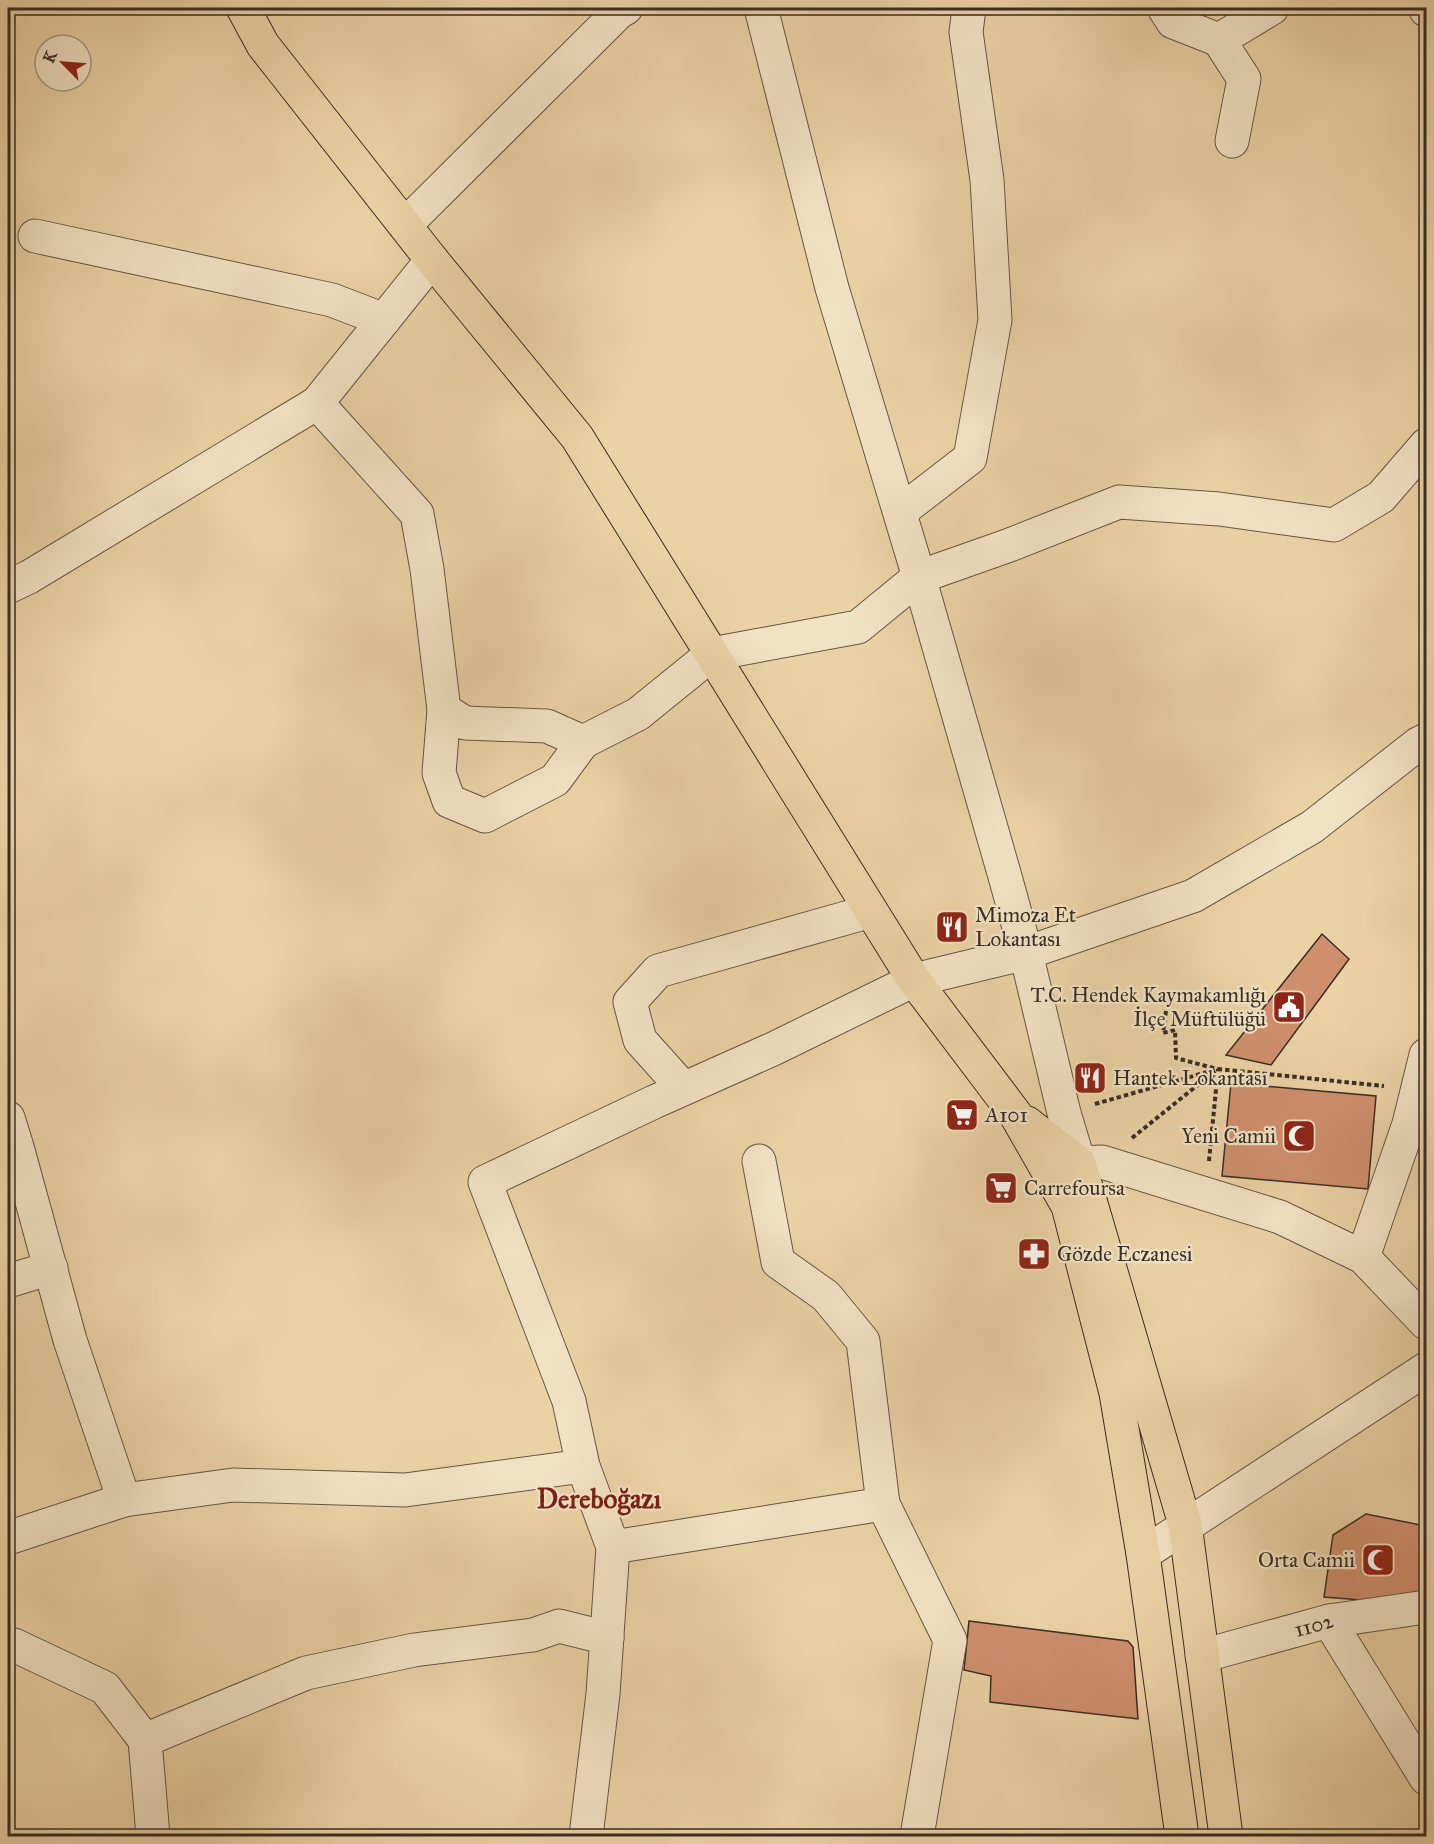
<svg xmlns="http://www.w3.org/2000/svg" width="1434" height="1844" viewBox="0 0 1434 1844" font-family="'IM FELL Great Primer',serif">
	<rect width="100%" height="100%" fill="#ebd2a5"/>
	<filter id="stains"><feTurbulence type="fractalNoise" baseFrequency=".00333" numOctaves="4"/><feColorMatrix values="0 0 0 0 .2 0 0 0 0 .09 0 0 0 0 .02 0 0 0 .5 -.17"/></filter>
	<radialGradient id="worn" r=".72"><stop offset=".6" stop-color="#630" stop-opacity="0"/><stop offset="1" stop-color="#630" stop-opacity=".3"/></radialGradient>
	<path fill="#cf8f6d" stroke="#382d26" stroke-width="1.5" d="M1322 934 1349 959 1271 1065 1226 1055Z
		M1231 1083 1376 1096 1368 1189 1222 1176Z
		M1366 1514 1426 1526V1584L1424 1605 1324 1597 1333 1535Z
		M969 1621 1128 1641 1133 1647 1138 1719 990 1702 991 1676 964 1670Z"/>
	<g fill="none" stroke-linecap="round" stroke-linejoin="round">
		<defs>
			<g id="minor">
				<path d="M761 8 832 288 919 577 1006 880 1026 953 1064 1113 1079 1163 1102 1162 1280 1217 1363 1257 1426 1323"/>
				<path d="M1164 8 1173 22 1219 40 1272 8"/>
				<path d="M1425 8 1426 10"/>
				<path d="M1219 40 1244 79 1232 141"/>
				<path d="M406 224 619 12 626 8"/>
				<path d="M35 236 332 300 384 320"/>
				<path d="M317 403 417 514 427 569 444 710 465 723 547 726 583 742 638 714 712 654 858 627 919 577 1007 546 1119 502 1219 509 1334 525 1381 497 1426 445"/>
				<path d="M900 512 970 458 995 320 987 180 966 32 969 8"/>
				<path d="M8 587 29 577 317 403 432 260"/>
				<path d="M444 710 439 773 449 801 485 816 555 780 583 742"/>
				<path d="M683 1088 640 1040 630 1002 658 971 871 911"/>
				<path d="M8 1118 17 1147 70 1340 124 1500 233 1485 405 1490 583 1466"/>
				<path d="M1363 1257 1409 1124 1426 1055"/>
				<path d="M8 1281 51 1268"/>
				<path d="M883 1504 950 1640 917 1836"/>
				<path d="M8 1538 124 1500"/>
				<path d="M613 1547 883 1504 863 1341 826 1296 778 1262 759 1161"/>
				<path d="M1143 1554 1426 1369"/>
				<path d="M1329 1621 1426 1778"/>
				<path d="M14 1645 105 1688 145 1740 306 1673 414 1650 533 1635 559 1626 607 1638"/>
				<path id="s1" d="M1202 1656 1329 1621 1426 1607"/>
				<path d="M145 1740 153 1836"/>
				<path d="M586 1836 603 1694 613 1547 583 1466 569 1401 485 1182 654 1102 773 1049 914 980 1026 953 1193 896 1312 827 1418 744 1426 740"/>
			</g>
			<path id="major" d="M243 8 263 45 432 260 577 437 914 980 1016 1115 1068 1206 1116 1393 1143 1554 1182 1836
				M1027 1123 1079 1163 1185 1524 1226 1836"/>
		</defs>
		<use href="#minor" stroke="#655646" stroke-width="35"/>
		<use href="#major" stroke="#382d26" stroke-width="35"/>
		<path stroke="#382d26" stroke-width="4" stroke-dasharray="4.5 3" stroke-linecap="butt" d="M1166 1011 1163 1033 1175 1030 1176 1058 1217 1069
			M1095 1104 1218 1069 1384 1086
			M1132 1138 1215 1071
			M1209 1161 1218 1069"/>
		<use href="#minor" stroke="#f2e2c4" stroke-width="33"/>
		<use href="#major" stroke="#ebd2a5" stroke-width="33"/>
	</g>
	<defs>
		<symbol id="restaurant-square" viewBox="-11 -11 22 22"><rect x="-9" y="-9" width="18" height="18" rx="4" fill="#8f2418" stroke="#f2e2c4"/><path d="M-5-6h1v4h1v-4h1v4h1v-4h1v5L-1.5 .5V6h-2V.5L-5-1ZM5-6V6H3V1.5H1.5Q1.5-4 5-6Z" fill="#fff"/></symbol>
		<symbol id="civic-square" viewBox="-11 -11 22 22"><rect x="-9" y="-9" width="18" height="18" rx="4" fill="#8f2418" stroke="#f2e2c4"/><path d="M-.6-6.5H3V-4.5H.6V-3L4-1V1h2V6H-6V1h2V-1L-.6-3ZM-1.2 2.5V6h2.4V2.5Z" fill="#fff"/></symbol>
		<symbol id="supermarket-square" viewBox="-11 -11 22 22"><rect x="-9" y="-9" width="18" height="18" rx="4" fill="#8f2418" stroke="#f2e2c4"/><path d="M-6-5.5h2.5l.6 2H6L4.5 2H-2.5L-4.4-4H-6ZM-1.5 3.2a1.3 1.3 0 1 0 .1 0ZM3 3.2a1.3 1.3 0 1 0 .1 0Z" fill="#fff"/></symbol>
		<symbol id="mosque-square" viewBox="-11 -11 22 22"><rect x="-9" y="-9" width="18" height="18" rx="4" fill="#8f2418" stroke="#f2e2c4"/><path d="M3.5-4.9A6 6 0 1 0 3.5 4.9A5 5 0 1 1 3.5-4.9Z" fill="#fff"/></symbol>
		<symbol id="pharmacy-square" viewBox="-11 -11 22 22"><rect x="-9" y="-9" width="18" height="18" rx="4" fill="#8f2418" stroke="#f2e2c4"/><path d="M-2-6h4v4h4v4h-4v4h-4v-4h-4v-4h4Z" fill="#fff"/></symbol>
	</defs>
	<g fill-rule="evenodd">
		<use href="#restaurant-square" x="933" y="908" width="38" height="38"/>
		<use href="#civic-square" x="1270" y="988" width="38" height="38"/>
		<use href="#restaurant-square" x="1071" y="1059" width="38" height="38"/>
		<use href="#supermarket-square" x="943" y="1096" width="38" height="38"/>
		<use href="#mosque-square" x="1280" y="1117" width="38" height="38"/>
		<use href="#supermarket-square" x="982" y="1169" width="38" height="38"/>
		<use href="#pharmacy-square" x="1015" y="1235" width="38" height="38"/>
		<use href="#mosque-square" x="1359" y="1541" width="38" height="38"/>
	</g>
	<g text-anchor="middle" stroke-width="4.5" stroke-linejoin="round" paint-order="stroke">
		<g font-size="21" fill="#382d26" stroke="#f2e2c4" text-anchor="start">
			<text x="975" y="922">Mimoza Et<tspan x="975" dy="24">Lokantası</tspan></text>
			<text x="1266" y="1002" text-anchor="end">T.C. Hendek Kaymakamlığı<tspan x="1266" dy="24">İlçe Müftülüğü</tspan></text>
			<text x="1113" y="1085">Hantek Lokantası</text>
			<text x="985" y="1122">A101</text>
			<text x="1276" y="1143" text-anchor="end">Yeni Camii</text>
			<text x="1024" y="1195">Carrefoursa</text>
			<text x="1057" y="1261">Gözde Eczanesi</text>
			<text x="1355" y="1567" text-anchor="end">Orta Camii</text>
		</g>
		<g font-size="21" fill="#382d26" stroke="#f2e2c4">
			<text dy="7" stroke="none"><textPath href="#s1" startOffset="116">1102</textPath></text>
		</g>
		<g font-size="27" font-weight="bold" fill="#7a1f14" stroke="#f2e2c4">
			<text x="599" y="1508">Dereboğazı</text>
		</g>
	</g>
	<rect width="1434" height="1844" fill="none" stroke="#ebd2a5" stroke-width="30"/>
	<rect x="9" y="9" width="1416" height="1826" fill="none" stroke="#382d26" stroke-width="3"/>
	<rect x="15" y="15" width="1404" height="1814" fill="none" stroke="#382d26" stroke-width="1.5"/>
	<g transform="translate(63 63) rotate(295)"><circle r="28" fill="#f2e2c4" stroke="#a89a85" stroke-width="1.5"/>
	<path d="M0-4.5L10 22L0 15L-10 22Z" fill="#8f2418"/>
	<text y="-9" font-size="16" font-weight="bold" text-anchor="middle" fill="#382d26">K</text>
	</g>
	<rect width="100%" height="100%" filter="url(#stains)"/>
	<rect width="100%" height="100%" fill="url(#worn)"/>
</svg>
